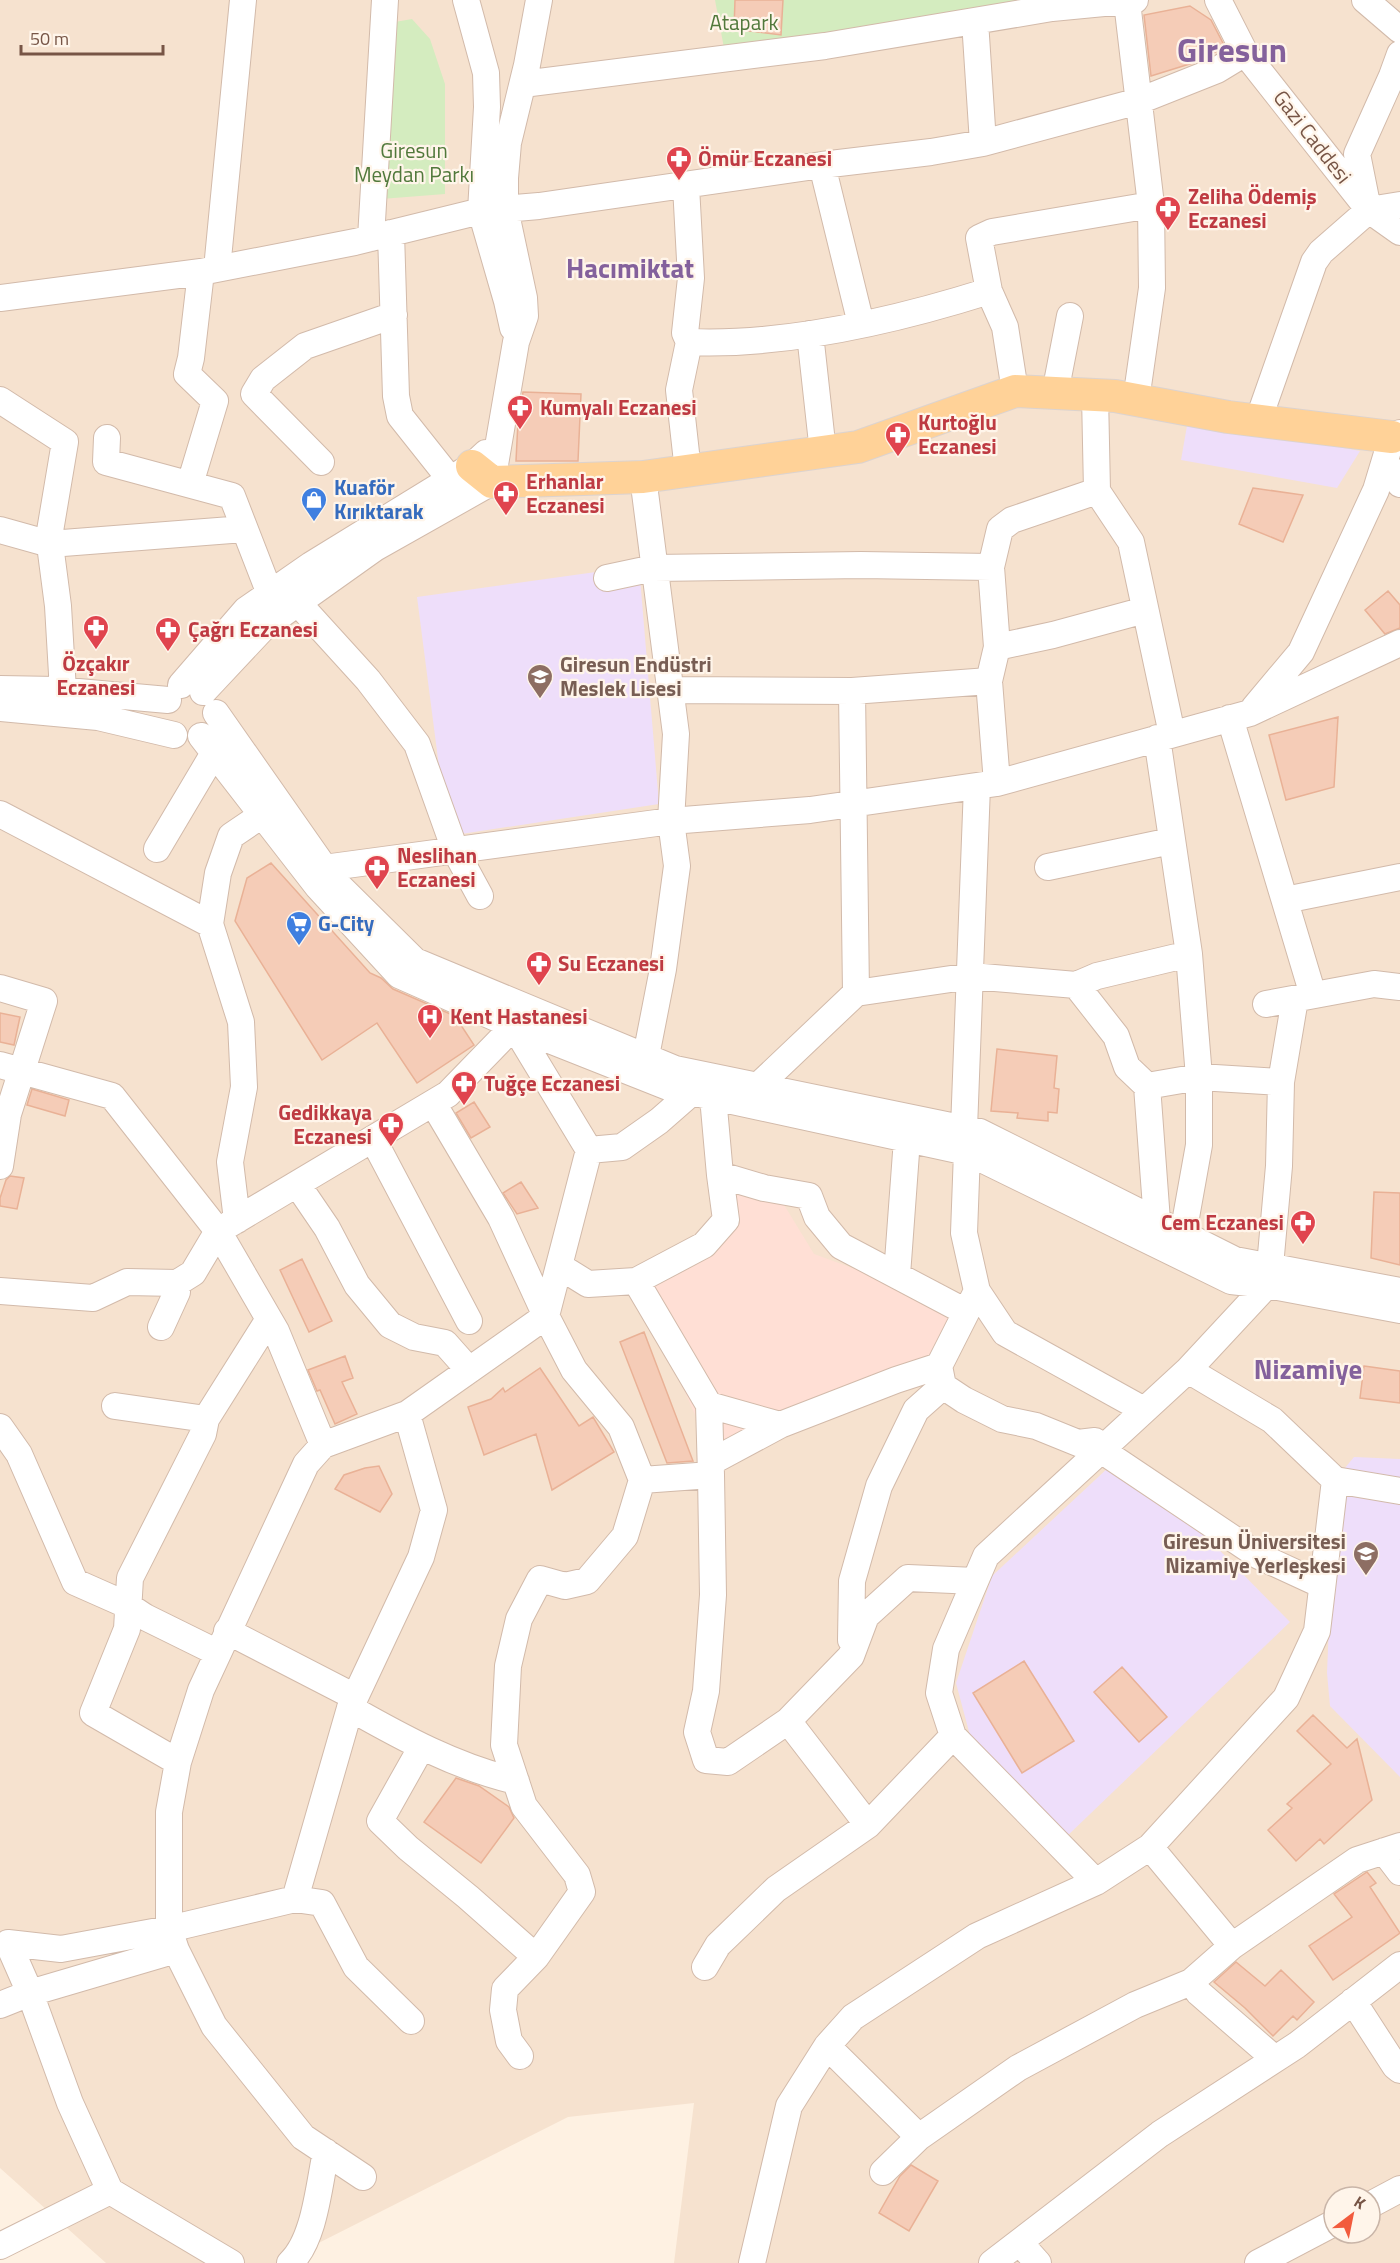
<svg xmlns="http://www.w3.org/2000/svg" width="1400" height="2263" viewBox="0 0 1400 2263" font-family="'Titillium Web',sans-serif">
	<rect width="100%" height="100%" fill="#fef1e2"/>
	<path fill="#f6e2cf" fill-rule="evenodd" d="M0 0H1400V2263H674L694 2103 568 2117 279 2263H106L0 2168ZM1334 2197H1370V2233H1334Z"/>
	<path fill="#ffdfd5" d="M720 1175 775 1190 814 1254 956 1306 939 1366 711 1451 636 1281 726 1220Z"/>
	<path fill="#eedefa" d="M1188 420 1360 451 1337 488 1181 460Z
		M639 566 659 804 448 836 417 597Z
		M1124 1453 1290 1622 1064 1839 976 1758 956 1683 992 1576Z
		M1354 1457 1400 1459V1777L1330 1706 1327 1673 1335 1480Z"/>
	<path fill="#d4ecbf" d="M715 0H1066L724 48Z
		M412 19 430 39 445 84V194L381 199 395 22Z"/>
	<path fill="#f5ccb7" stroke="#e9b196" stroke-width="1.5" d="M735 0H783L781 35 734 29Z
		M1190 6 1211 20 1225 47 1196 62 1151 76 1144 15Z
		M523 392 581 394 578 461H516L518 421Z
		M1253 488 1303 495 1283 542 1239 524Z
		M1388 591 1400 605V628L1385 634 1365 610Z
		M1338 717 1334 787 1286 800 1269 735Z
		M271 863 370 973 381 978 393 989 455 1016 474 1045 417 1083 377 1023 322 1060 235 921 247 878Z
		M0 1013 20 1017 14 1045 0 1042Z
		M997 1049 1057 1056 1054 1088 1059 1089 1057 1113 1048 1112V1121L1017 1118 1018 1113 991 1111Z
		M32 1089 69 1100 65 1116 27 1105Z
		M474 1102 490 1127 471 1138 456 1113Z
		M10 1176 24 1178 17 1209 0 1206V1198L6 1180Z
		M521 1182 538 1208 517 1214 503 1193Z
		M1374 1192 1400 1193V1265L1371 1258Z
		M302 1259 332 1321 309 1332 280 1270Z
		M644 1332 693 1461 667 1463 620 1342Z
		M345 1356 353 1378 342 1382 357 1414 335 1424 320 1390 317 1391 308 1370Z
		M1364 1366 1400 1371V1403L1360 1398Z
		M540 1368 579 1426 593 1417 614 1452 552 1490 536 1434 484 1455 468 1407 491 1399 503 1388 505 1392Z
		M379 1466 392 1494 380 1512 335 1489 344 1475 365 1468Z
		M1024 1661 1074 1741 1022 1773 973 1693Z
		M1122 1667 1167 1717 1139 1742 1094 1692Z
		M1313 1715 1347 1748 1357 1739 1372 1800 1324 1844 1320 1839 1296 1861 1268 1830 1292 1808 1287 1804 1331 1764 1297 1731Z
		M456 1778 479 1786 509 1807 514 1818 481 1863 424 1822Z
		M1367 1872 1376 1883 1370 1887 1400 1933 1333 1980 1309 1946 1352 1917 1334 1894Z
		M1236 1962 1265 1986 1281 1970 1314 2002 1297 2020 1293 2016 1273 2036 1245 2008 1214 1982Z
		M911 2165 938 2181 909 2231 879 2213 900 2176Z"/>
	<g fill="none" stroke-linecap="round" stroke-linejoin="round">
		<defs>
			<path id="minor" d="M466 0 486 73 487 107 481 211 507 301 513 328
				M1218 0 1245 53 1369 210 1400 232
				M1365 0 1400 30
				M1127 2 1151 205 1152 288 1136 400
				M975 21 983 143
				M523 84 825 46 1052 8 1135 0
				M822 165 861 324
				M686 186 691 278 685 333 689 342 679 390 688 471
				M1367 204 1357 154 1392 76 1400 54
				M391 233 396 396 400 416 450 479
				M371 238 385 0
				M217 269 243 0
				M0 298 201 272 355 242 481 211 539 206 822 165 931 152 983 143 1139 101 1217 70 1245 53
				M810 334 823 452
				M689 342C786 346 897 320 989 291
				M1015 391 1005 327 989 291 979 238 992 232 1151 205
				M1055 393 1070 316
				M1095 395 1097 491 1131 542 1172 734
				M0 400 65 442 49 537 58 606 63 691
				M1258 421 1314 262 1321 252 1369 210 1400 205
				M107 438 106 462 232 496 270 594
				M1385 461 1400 484
				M321 462 254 394 263 379 305 346 394 315
				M643 477 676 734 671 821 677 866 663 969 646 1056
				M190 484 215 401 187 374 191 358 201 272
				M0 530 50 544 244 529
				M607 578 654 568 861 565 991 567
				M298 603 368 680 417 744 455 850 480 896
				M997 647 1053 635 1145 610
				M181 685 246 610 311 565 472 466 486 453
				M0 689 56 690 168 700
				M670 690 852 691 989 681
				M852 691 856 993
				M203 692 264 627 375 548 492 482 516 342 525 316 524 298 505 209V178L508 143 527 65 539 0
				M0 708 98 717 174 735
				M1254 708 1301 652 1376 490 1392 437 1400 433
				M216 713 333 880 415 961 675 1069 980 1132 1235 1260 1400 1291
				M1230 718 1313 995
				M201 736 318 887 399 975 514 1026 668 1087 967 1152 1231 1281 1267 1285 1400 1310
				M1157 738 1189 954 1199 1077V1145L1183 1234
				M997 783 989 681 997 647 991 567 1000 529 1012 520 1097 491
				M0 814 210 924
				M157 849 214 753
				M1048 867 1171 841
				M324 868 671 821 810 810 997 783 1250 713 1400 643
				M1285 900 1400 877
				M1076 985 1116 1036 1127 1067 1147 1086 1157 1221
				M0 988 44 1001 8 1114 0 1166
				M1266 1004 1374 984 1400 987
				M0 1065 112 1096 218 1231 276 1331 323 1445
				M758 1086 856 993 971 976 1076 985 1097 976 1189 954
				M1147 1086 1199 1077 1281 1082
				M713 1097 720 1175 764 1188 809 1196 817 1217 841 1246 966 1312
				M433 1103 501 1218 546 1316 574 1370 621 1427 642 1480 711 1475 709 1405 636 1281 588 1284 559 1266
				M964 1129 977 786
				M373 1139 469 1321
				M589 1150 622 1147 659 1121 691 1093
				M967 1152 964 1233 977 1291
				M297 1184 327 1228 357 1285 390 1325 414 1337 445 1343 469 1370
				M237 1220 230 1162 244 1087 241 1022 210 924 218 873 231 836 262 815 274 805
				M1270 1266 1279 1166 1281 1082 1295 999
				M897 1275 907 1139
				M636 1281 704 1245 726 1220 720 1175
				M177 1283 193 1273 218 1231 448 1094 514 1026 589 1150 546 1316 407 1414 323 1445 306 1464 201 1690 178 1762 169 1812V1929L176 1950 214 2026 303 2137 363 2177
				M0 1291 93 1298 127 1282 177 1283V1292L161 1327
				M1188 1370 1272 1420 1335 1480 1317 1631 1286 1698 1150 1847 1232 1946
				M943 1386 964 1400 1002 1419 1036 1426 1078 1443 1095 1441
				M709 1405 780 1425 896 1380 939 1366 977 1291 1005 1333 1144 1410
				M115 1406 206 1419
				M0 1427 19 1454 75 1582 127 1605 145 1617 218 1653
				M1078 1443 1101 1450 1259 1556 1322 1585
				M711 1462 780 1425
				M711 1475 713 1595 706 1691 697 1732 706 1760 728 1762 788 1721 851 1656 866 1616 908 1578 975 1581
				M1335 1480 1400 1491
				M227 1631 355 1697
				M851 1640 852 1581 879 1486 916 1410 943 1386 939 1366
				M350 1708C403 1738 456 1767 516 1781
				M788 1721 868 1825
				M953 1736 1096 1882
				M421 1748 380 1821 408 1848 468 1897 536 1957 582 1892 577 1875 524 1806 504 1745 508 1666 519 1619 540 1579 565 1586 587 1581 625 1536 642 1480
				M178 1762 93 1713 127 1629 130 1578 203 1434 206 1419 269 1319
				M1384 1851 1400 1872
				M295 1899 322 1903 356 1967 411 2021
				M705 1967 718 1945 776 1889 868 1825 953 1736 939 1693 946 1649 986 1556 1188 1370 1267 1285
				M1191 1982 1199 1993 1275 2059
				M1353 2001 1395 2066 1400 2070
				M0 2005 30 1993 176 1950
				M827 2046 919 2137
				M520 2056 509 2041 503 2010 505 1989 536 1957
				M883 2172 919 2137 1018 2068 1135 2005 1191 1982 1232 1946 1357 1860 1400 1846
				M1370 2205 1400 2189
				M1020 2243 1038 2263
				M0 2246 110 2191
				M231 2263 110 2191 70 2103 30 1993 8 1943 61 1949 169 1929 295 1899 350 1708 421 1557 434 1510 407 1414
				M290 2263C315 2240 319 2184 326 2152
				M752 2263 789 2106 827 2046 853 2017 977 1936 1096 1882 1150 1847
				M992 2263 1160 2134 1297 2045 1400 1965
				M1258 2263 1334 2223"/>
			<path id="major" d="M472 466 492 482 643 477 858 447 1015 391 1115 396 1228 417 1392 437"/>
		</defs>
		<use href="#minor" stroke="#d2baaa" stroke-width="28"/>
		<use href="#major" stroke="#dcd3cf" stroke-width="34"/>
		<use href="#minor" stroke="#fff" stroke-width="26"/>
		<use href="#major" stroke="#ffd298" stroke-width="32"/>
	</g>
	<defs>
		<symbol id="pharmacy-pin" viewBox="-11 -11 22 30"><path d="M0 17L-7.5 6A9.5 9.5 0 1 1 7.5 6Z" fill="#e0444e" stroke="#fff5ea"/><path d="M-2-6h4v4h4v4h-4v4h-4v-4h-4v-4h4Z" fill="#fff"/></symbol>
		<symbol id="shop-pin" viewBox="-11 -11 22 30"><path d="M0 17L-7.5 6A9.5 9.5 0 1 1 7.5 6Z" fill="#3f7fe0" stroke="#fff5ea"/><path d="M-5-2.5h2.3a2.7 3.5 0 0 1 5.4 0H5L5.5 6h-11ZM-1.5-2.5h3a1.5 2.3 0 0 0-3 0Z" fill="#fff"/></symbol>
		<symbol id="school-pin" viewBox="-11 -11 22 30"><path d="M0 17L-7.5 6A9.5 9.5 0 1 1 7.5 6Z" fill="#8d6e63" stroke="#fff5ea"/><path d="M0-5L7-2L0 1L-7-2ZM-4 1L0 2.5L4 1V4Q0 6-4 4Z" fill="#fff"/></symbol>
		<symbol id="supermarket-pin" viewBox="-11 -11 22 30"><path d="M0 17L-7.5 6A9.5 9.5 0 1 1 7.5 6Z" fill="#3f7fe0" stroke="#fff5ea"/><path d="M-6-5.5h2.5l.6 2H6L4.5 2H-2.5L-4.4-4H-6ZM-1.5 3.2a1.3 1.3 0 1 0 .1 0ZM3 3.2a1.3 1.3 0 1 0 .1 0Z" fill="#fff"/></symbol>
		<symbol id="hospital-pin" viewBox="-11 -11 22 30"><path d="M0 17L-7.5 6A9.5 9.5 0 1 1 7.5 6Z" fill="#e0444e" stroke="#fff5ea"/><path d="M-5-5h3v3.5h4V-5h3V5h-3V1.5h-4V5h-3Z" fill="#fff"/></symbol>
		<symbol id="university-pin" viewBox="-11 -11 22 30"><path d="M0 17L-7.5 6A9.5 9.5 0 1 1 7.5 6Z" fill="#8d6e63" stroke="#fff5ea"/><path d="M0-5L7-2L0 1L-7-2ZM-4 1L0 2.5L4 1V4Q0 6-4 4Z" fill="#fff"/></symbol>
	</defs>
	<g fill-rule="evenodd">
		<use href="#pharmacy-pin" x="664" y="144" width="30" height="40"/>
		<use href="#pharmacy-pin" x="1153" y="194" width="30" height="40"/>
		<use href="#pharmacy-pin" x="505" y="393" width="30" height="40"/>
		<use href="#pharmacy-pin" x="883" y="420" width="30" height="40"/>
		<use href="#pharmacy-pin" x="491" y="479" width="30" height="40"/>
		<use href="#shop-pin" x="299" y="485" width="30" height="40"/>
		<use href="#pharmacy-pin" x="81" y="613" width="30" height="40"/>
		<use href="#pharmacy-pin" x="153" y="615" width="30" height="40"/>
		<use href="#school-pin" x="525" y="662" width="30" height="40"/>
		<use href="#pharmacy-pin" x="362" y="853" width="30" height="40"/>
		<use href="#supermarket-pin" x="284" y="909" width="30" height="40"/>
		<use href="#pharmacy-pin" x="524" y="949" width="30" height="40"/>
		<use href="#hospital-pin" x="415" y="1002" width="30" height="40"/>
		<use href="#pharmacy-pin" x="449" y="1069" width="30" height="40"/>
		<use href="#pharmacy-pin" x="376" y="1110" width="30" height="40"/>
		<use href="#pharmacy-pin" x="1288" y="1208" width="30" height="40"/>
		<use href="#university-pin" x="1351" y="1539" width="30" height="40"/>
	</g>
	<g text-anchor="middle" stroke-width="4.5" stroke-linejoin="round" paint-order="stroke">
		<g font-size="21" fill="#51793b" stroke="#fff5ea">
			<text x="744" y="30">Atapark</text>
			<text x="414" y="158">Giresun<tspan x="414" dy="24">Meydan Parkı</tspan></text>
		</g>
		<g font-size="21" fill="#775546" stroke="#fff5ea">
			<text transform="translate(1312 137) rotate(52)" y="7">Gazi Caddesi</text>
		</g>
		<g font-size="21" font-weight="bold" fill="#be3a42" stroke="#fff5ea" text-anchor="start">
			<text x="698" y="166">Ömür Eczanesi</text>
			<text x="1188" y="204">Zeliha Ödemiş<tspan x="1188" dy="24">Eczanesi</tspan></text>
			<text x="540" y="415">Kumyalı Eczanesi</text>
			<text x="918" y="430">Kurtoğlu<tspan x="918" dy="24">Eczanesi</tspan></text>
			<text x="526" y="489">Erhanlar<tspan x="526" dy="24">Eczanesi</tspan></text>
			<text x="188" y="637">Çağrı Eczanesi</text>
			<text x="96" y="671" text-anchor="middle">Özçakır<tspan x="96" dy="24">Eczanesi</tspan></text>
			<text x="397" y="863">Neslihan<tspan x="397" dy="24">Eczanesi</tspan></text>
			<text x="558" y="971">Su Eczanesi</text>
			<text x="450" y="1024">Kent Hastanesi</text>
			<text x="484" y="1091">Tuğçe Eczanesi</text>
			<text x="372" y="1120" text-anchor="end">Gedikkaya<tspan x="372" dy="24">Eczanesi</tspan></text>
			<text x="1284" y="1230" text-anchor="end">Cem Eczanesi</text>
		</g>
		<g font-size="21" font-weight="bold" fill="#366cbe" stroke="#fff5ea" text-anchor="start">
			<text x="334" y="495">Kuaför<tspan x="334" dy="24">Kırıktarak</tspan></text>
			<text x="318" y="931">G-City</text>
		</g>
		<g font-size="21" font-weight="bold" fill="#785e54" stroke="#fff5ea" text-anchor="start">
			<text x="560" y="672">Giresun Endüstri<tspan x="560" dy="24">Meslek Lisesi</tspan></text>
			<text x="1346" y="1549" text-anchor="end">Giresun Üniversitesi<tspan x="1346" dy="24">Nizamiye Yerleşkesi</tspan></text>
		</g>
		<g font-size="27" font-weight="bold" fill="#84619c" stroke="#fff5ea">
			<text x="630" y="278">Hacımiktat</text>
			<text x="1308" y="1379">Nizamiye</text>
		</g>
		<g font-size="33" font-weight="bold" fill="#84619c" stroke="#fff5ea">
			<text x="1232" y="62">Giresun</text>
		</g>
	</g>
	<g transform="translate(1352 2215) rotate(32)"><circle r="28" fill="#fff5ea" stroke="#c9b5a8" stroke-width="1.5"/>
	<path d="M0-4.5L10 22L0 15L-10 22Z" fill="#f25b3d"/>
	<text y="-9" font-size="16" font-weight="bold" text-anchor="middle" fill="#775546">K</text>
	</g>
	<path d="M21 45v9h142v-9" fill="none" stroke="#775546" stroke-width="3"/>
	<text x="30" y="45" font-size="18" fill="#775546" stroke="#fff5ea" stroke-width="4.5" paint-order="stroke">50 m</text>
</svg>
